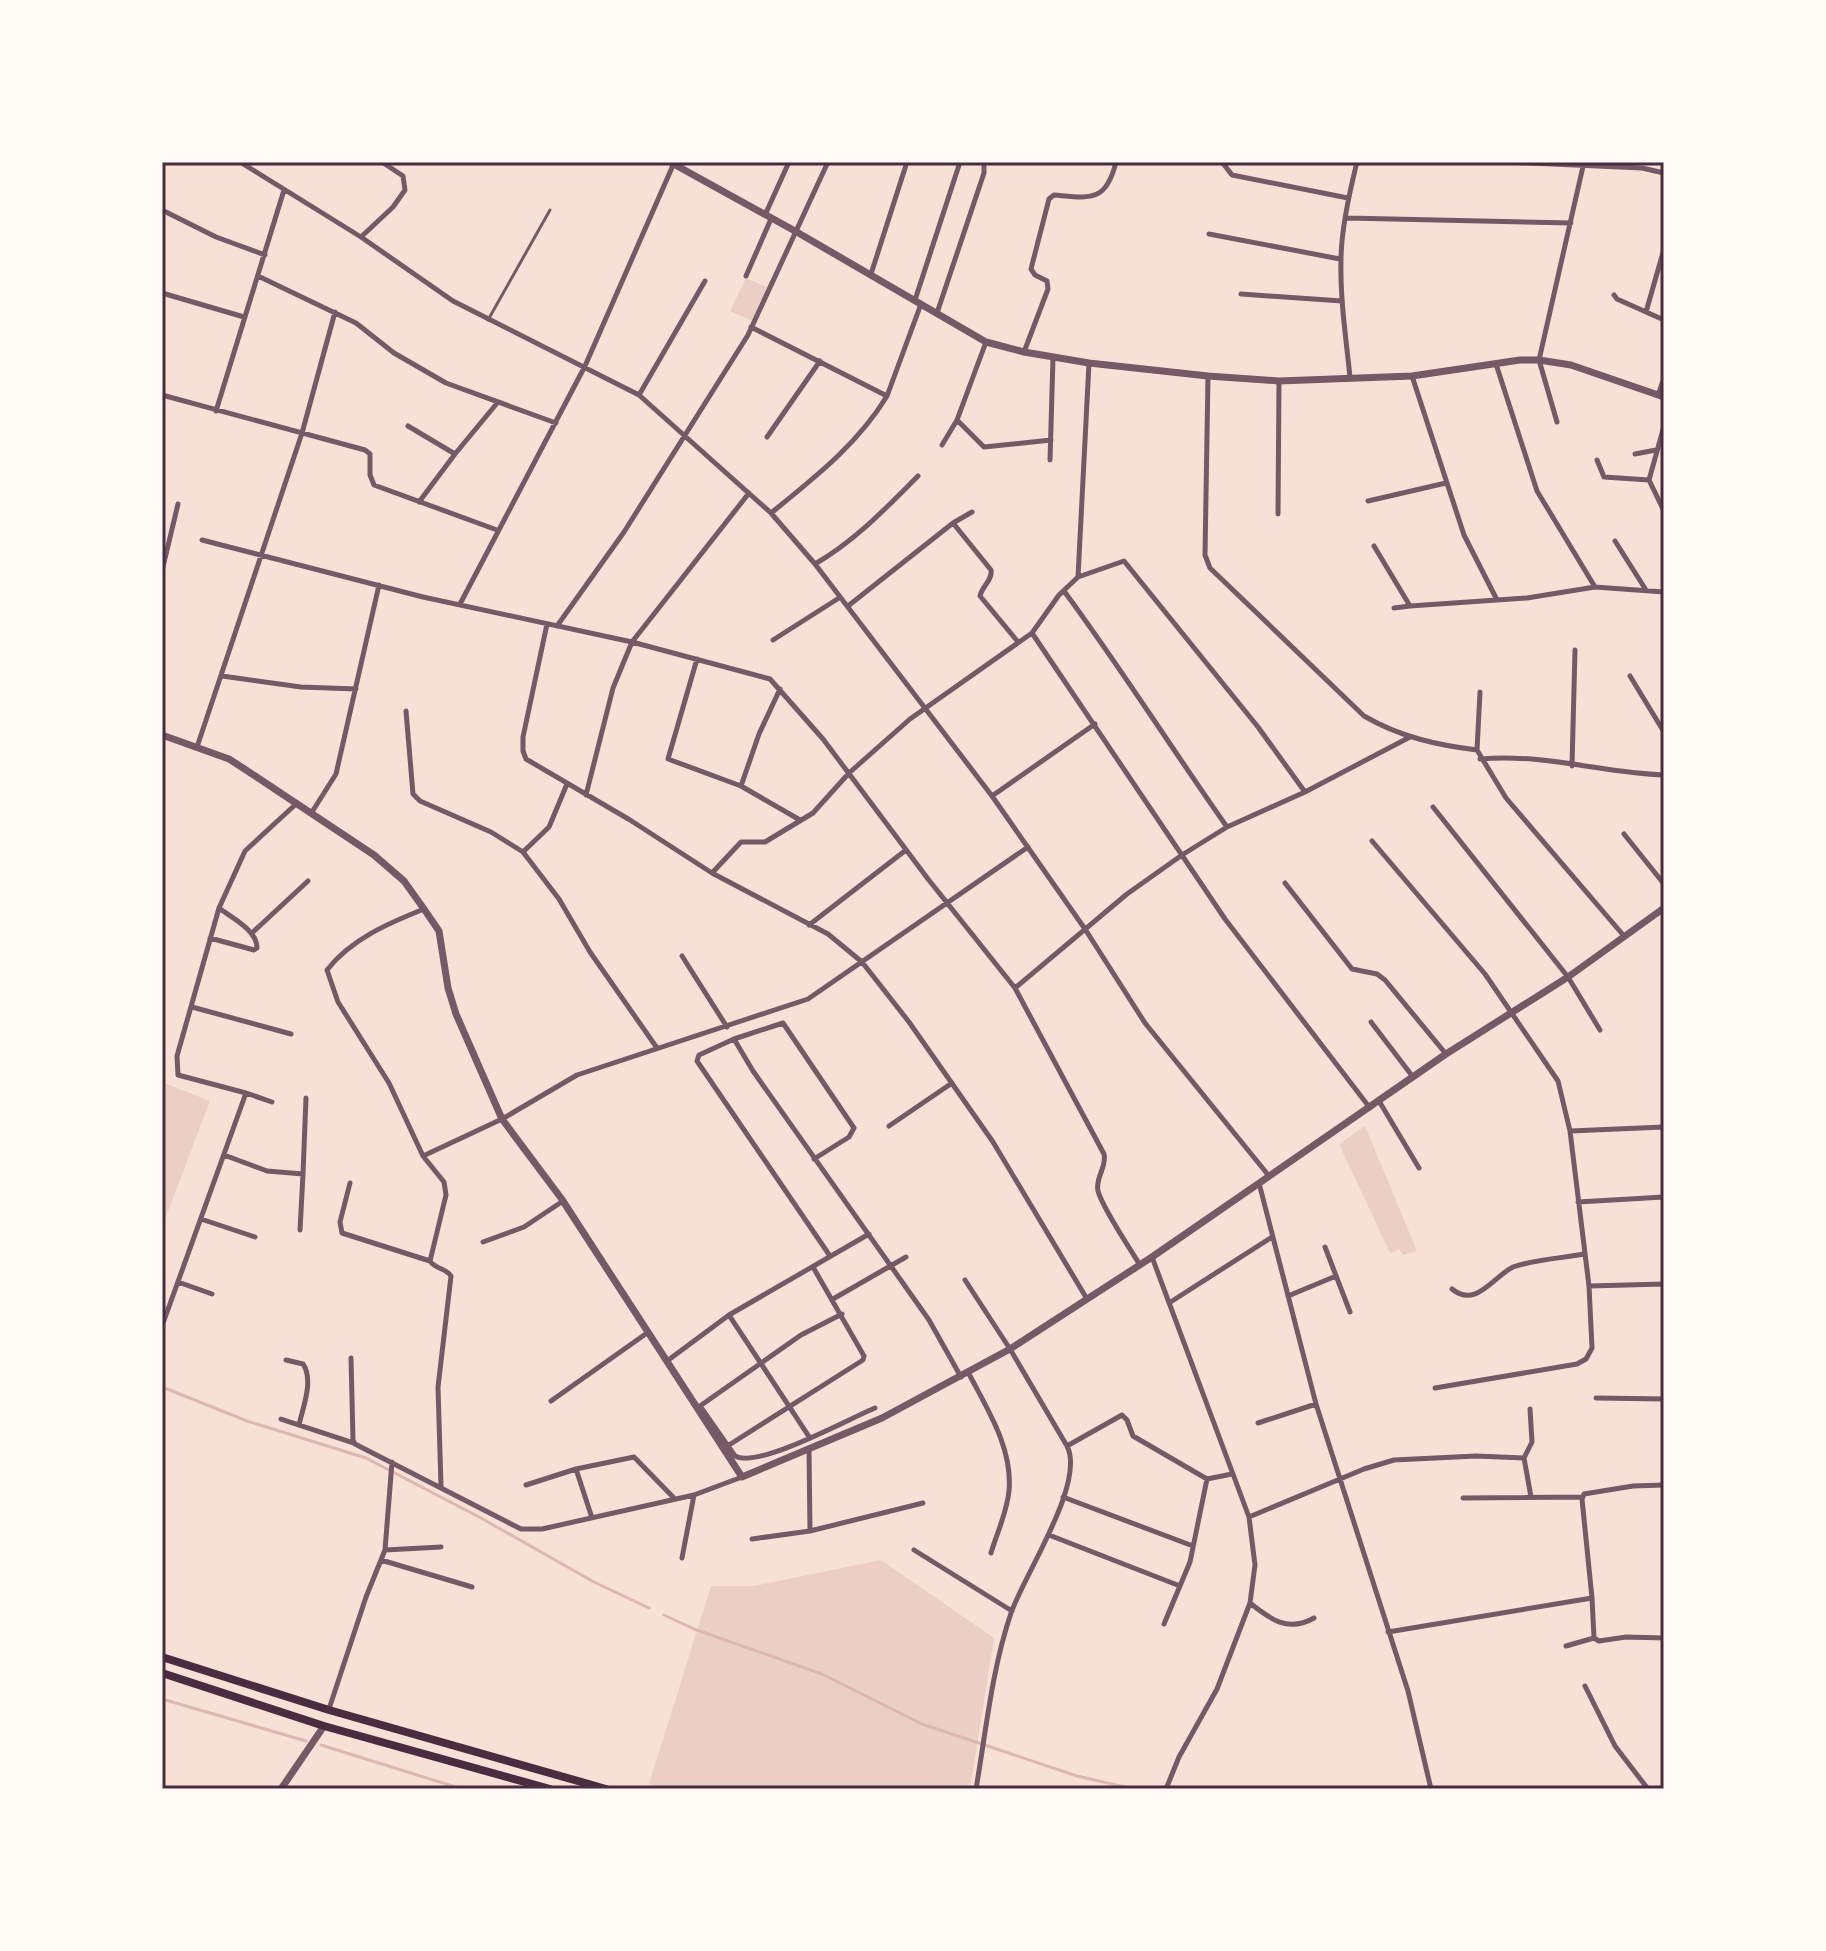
<svg xmlns="http://www.w3.org/2000/svg" width="1826" height="1951" viewBox="0 0 1826 1951" font-family="Helvetica,sans-serif">
	<rect width="100%" height="100%" fill="#f7e1d7"/>
	<path fill="#ebcfc5" d="M746 278 767 287 752 321 730 311Z
		M162 1082 210 1101 162 1227Z
		M1365 1126 1417 1251 1403 1255 1399 1249 1390 1253 1339 1144Z
		M881 1560 994 1638 970 1789H664L649 1784 711 1586H754Z"/>
	<g fill="none" stroke-linecap="round" stroke-linejoin="round">
		<path stroke="#dcb8b0" stroke-width="3" d="M162 1387 247 1421 366 1458 481 1518 594 1582 649 1608
			M664 1615 694 1629 822 1674 922 1724 1077 1776 1134 1789
			M162 1699 306 1741
			M321 1745 462 1789"/>
		<path stroke="#755966" stroke-width="3" d="M488 320 550 210"/>
		<path stroke="#755966" stroke-width="5" d="M240 162 361 237 453 301 639 395 771 513 815 564 992 796 1085 929 1145 1023 1269 1176
			M1222 162 1232 175 1348 198
			M1506 162 1642 168 1664 173
			M162 210 216 237 265 255
			M765 215 789 162
			M1347 218 1571 223
			M1209 234 1340 259
			M361 237 393 207 405 190 403 176 382 162
			M871 274 907 162
			M258 276 356 323 394 353 446 383 556 423
			M746 276 771 219
			M162 293 244 317
			M1241 294 1342 301
			M1614 295 1617 299 1664 320
			M915 300 960 162
			M1646 312 1664 249
			M937 313 984 173V162
			M751 327 887 396
			M1024 352 1048 289 1047 281 1035 275 1031 269 1049 199 1054 195C1090 198 1106 203 1116 162
			M1496 364 1537 491 1595 587
			M1208 376 1205 555 1210 568 1364 716C1400 737 1437 745 1477 750
			M1412 376 1464 535 1497 600
			M1350 377C1346 338 1340 299 1341 260 1341 231 1350 190 1357 162
			M162 395 365 450 370 454V475L374 485 497 530
			M639 395 705 281
			M1658 395 1664 378
			M216 411 284 190
			M957 420 984 447 1051 440
			M1557 422 1539 360 1584 162
			M408 426 455 454
			M1664 426 1649 480 1664 511
			M767 437 820 361
			M942 445 957 420 986 342
			M1635 454 1656 450
			M1050 460 1053 358
			M1597 460 1604 477 1649 480
			M1368 501 1446 483
			M419 502 455 454 498 402
			M771 513C814 478 858 444 887 396L921 304
			M1278 514 1279 381
			M953 523 991 570C993 580 982 586 980 596L1018 642
			M202 540 423 597 632 642 770 679 823 739 928 879 1015 988 1104 1154C1107 1168 1095 1177 1098 1191 1103 1209 1129 1247 1140 1265
			M1615 541 1646 590
			M1374 546 1410 606 1527 598 1595 587 1664 592
			M815 564C855 541 886 508 918 476
			M162 571 178 504
			M1078 577 1089 363
			M1064 591C1121 668 1172 749 1227 827
			M460 604 585 366 674 163
			M848 606 953 523 972 512
			M1394 608 1410 606
			M547 624 523 737V751L526 759 630 820 712 873 828 934 862 962 909 1022 993 1142 1087 1299
			M557 626 624 532 748 335 828 162
			M1032 633 1225 919 1370 1108
			M773 640 839 598
			M697 659 668 759 741 786 800 820
			M222 676 301 687 356 689
			M1630 676 1664 732
			M1480 692 1477 750 1506 798 1624 936
			M406 711 413 794 420 801 491 832 523 852 559 899 590 952 657 1048
			M197 747 302 433 335 312
			M1480 759C1541 753 1603 773 1664 775
			M1572 766 1575 650
			M741 786 759 734 780 689
			M586 795 613 688 632 642 749 493
			M992 796 1095 724
			M1433 807 1568 977 1600 1030
			M312 812 336 774 379 585
			M1624 834 1664 884
			M1372 841 1485 974 1558 1081 1570 1131 1589 1286 1592 1348 1586 1359 1577 1364 1435 1388
			M523 852 549 827 567 784
			M712 873 741 842H765L813 813 849 773 910 719 1032 633 1059 595 1078 577 1124 561 1258 727 1305 792
			M1285 883 1352 969 1377 974 1385 980 1446 1054
			M424 909C389 923 351 939 327 970L338 1002 389 1083 423 1156 444 1182 446 1195 430 1261
			M809 925 906 850
			M252 933 308 881
			M210 938 254 950 257 948C257 930 232 918 219 908
			M682 956 727 1027
			M1015 988 1127 894 1182 855 1227 827 1305 792 1410 737
			M192 1007 291 1034
			M1371 1022 1413 1077
			M734 1039 753 1071 929 1320 961 1377
			M246 1093 272 1102
			M1379 1101 1419 1168
			M889 1126 952 1083
			M1570 1131 1664 1127
			M224 1155 267 1171 303 1174 300 1230
			M423 1156 502 1119 577 1075 808 999 1028 847
			M814 1159 849 1137 854 1128 783 1023 734 1039 699 1055 697 1061 830 1256
			M303 1174 306 1098
			M350 1183 340 1222 342 1233 430 1261C435 1269 446 1268 451 1276L438 1387 441 1486
			M1259 1183 1316 1404 1408 1691 1431 1789
			M1578 1202 1664 1197
			M201 1219 255 1237
			M483 1242 524 1227 563 1201
			M1325 1247 1350 1312
			M1152 1257 1249 1517 1255 1565 1250 1603 1217 1689 1179 1757 1166 1789
			M965 1280 1010 1349 1067 1446C1086 1483 1024 1575 1011 1613 992 1669 986 1731 976 1789
			M178 1282 212 1294
			M1589 1286 1664 1284
			M1452 1289C1476 1309 1494 1276 1513 1267 1532 1260 1563 1258 1584 1254
			M1288 1296 1336 1276
			M833 1299 906 1257
			M1169 1303 1272 1237
			M842 1314 801 1335 700 1406 735 1456C758 1469 848 1419 875 1408
			M729 1315 810 1438
			M162 1326 246 1093 178 1075 177 1056 219 908 245 851 296 804
			M351 1358 353 1440 355 1444 521 1529H542L694 1495 742 1477
			M286 1360 303 1364C314 1380 303 1407 299 1425
			M667 1361 729 1315 869 1234
			M968 1372C987 1409 1013 1448 1009 1491 1007 1512 997 1533 991 1553
			M1596 1398 1664 1399
			M551 1401 647 1333
			M281 1419 354 1443
			M1258 1423 1316 1404
			M729 1445 863 1360 864 1356 813 1267
			M1067 1446 1122 1415 1127 1420 1133 1436 1207 1479 1232 1474
			M1524 1458 1531 1497
			M576 1469 592 1518
			M526 1485 576 1469 634 1457 674 1498
			M1063 1497 1193 1546
			M1463 1498 1582 1497
			M1249 1517 1364 1469 1394 1460 1476 1456 1524 1458 1532 1442 1530 1409
			M810 1531 923 1503
			M1049 1535 1180 1586
			M752 1539 810 1531 809 1449
			M385 1550 441 1547
			M914 1550 1012 1611
			M682 1558 694 1495
			M381 1560 472 1587
			M1250 1603C1270 1619 1288 1633 1314 1618
			M1164 1624 1190 1562 1207 1479
			M1388 1632 1592 1598 1582 1499 1584 1494 1633 1486 1664 1485
			M1594 1638 1599 1641 1626 1637 1664 1638
			M1566 1646 1594 1638 1592 1598
			M1585 1686 1615 1746 1648 1789
			M329 1709 366 1597 385 1550 392 1462"/>
		<path stroke="#755966" stroke-width="7" d="M670 162 795 231 986 342 1024 352 1089 363 1208 376 1279 381 1412 376 1520 360H1539L1571 365 1664 397
			M162 735 229 759 243 768 374 855 404 881 424 909 439 931 448 988 456 1014 502 1119 561 1198 742 1477 882 1418 1010 1349 1152 1257 1446 1054 1568 977 1664 908
			M281 1789 324 1726"/>
		<path stroke="#4a2c40" stroke-width="8" d="M162 1657 329 1710 606 1789
			M162 1673 324 1726 550 1789"/>
	</g>
	<rect width="1826" height="1951" fill="none" stroke="#fffaf5" stroke-width="328"/>
	<rect x="164" y="164" width="1498" height="1623" fill="none" stroke="#4a2c40" stroke-width="3"/>
</svg>
